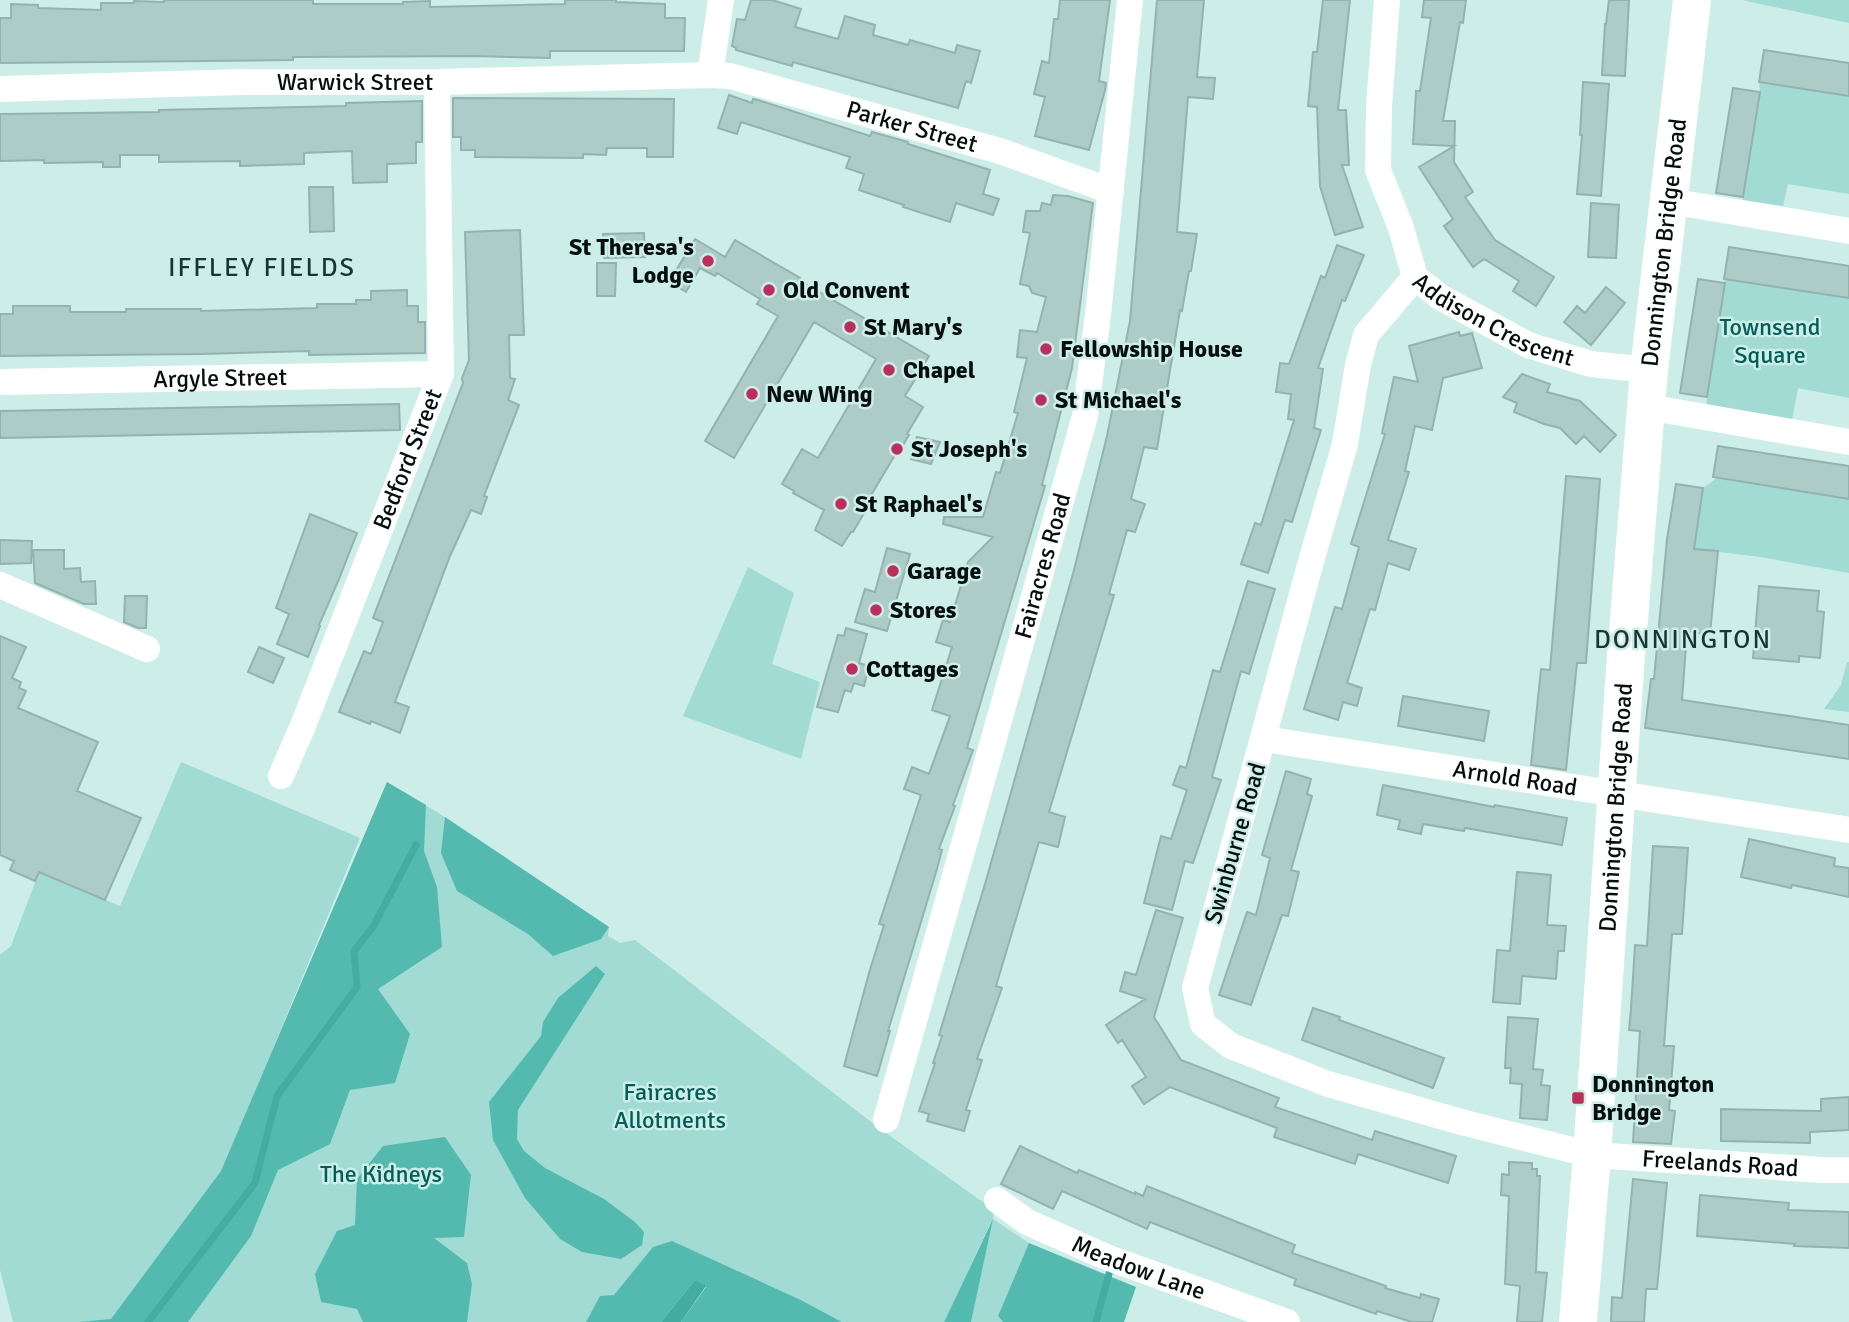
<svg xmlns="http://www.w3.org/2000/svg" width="1849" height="1322" viewBox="0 0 1849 1322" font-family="Signika,sans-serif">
	<rect width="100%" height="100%" fill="#cdede8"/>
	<path fill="#a1dbd4" d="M1742 0H1849V23Z
		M1759 82 1849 96V194L1788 184 1783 206 1743 200 1760 92Z
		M1724 279 1849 298V398L1798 388 1791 426 1706 407 1725 284Z
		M1717 478 1849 499V573L1760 557 1694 549 1703 488Z
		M748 567 794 593 772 664 820 682 801 759 683 716Z
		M1847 662H1849V712L1824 709 1841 685Z
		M181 762 360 838 267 1063 387 782 437 812 609 927 608 936 620 943 635 940 879 1128 994 1210 993 1219 1029 1243 998 1316 1003 1322H971L991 1222 944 1322H842L801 1300 695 1252 661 1322H13L0 1270V955L11 946 39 872 120 906Z"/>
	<path fill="#54bab0" d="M387 782 426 805 424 851 437 887 442 947 378 989 410 1034 395 1083 350 1090 330 1144 278 1170 251 1236 188 1322H79L111 1319 221 1171Z
		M445 817 609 927 601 939 553 956 528 934 457 891 441 853Z
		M596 966 605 974 518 1110 517 1139 524 1151 545 1168 604 1199 635 1222 644 1232 642 1245 621 1259 582 1252 560 1239 525 1198 493 1140 489 1102 541 1036 543 1022 558 998Z
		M445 1137 471 1175 464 1237 434 1238 467 1263 472 1284 467 1322H363L357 1309 321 1302 315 1274 337 1231 355 1225 357 1179 383 1146Z
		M993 1219 971 1322H944Z
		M672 1241 801 1300 842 1322H681L706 1287 695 1280 661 1322H586L600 1296 614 1295 653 1247Z
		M1029 1243 1136 1287 1124 1322H1003L998 1316Z"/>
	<path fill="#44aca2" d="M695 1280 706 1286 681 1322H661Z"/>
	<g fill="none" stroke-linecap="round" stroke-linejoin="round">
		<path stroke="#44aca2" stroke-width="7" d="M148 1322 255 1183 277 1096 357 987 354 951 373 927 416 845
			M1096 1322 1110 1270"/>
	</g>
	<path fill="#adccc8" stroke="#94b2ae" stroke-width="2" d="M164 0H313V4H403V2L430 1V7L565 4V0H616V2L665 4V18H685L684 51H550V58L475 56 293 57V60L0 63V18H11V4L38 5V8L101 10V3H134V1L164 2Z
		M751 0H772L801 9 795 27 838 39 845 16 875 25 873 35 908 45 910 40 955 53 957 45 980 51 971 83 966 81 958 108 793 62 792 66 736 50V48L732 46 737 19 745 20Z
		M1060 0H1110L1099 81 1106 83 1105 90 1089 150 1035 136 1045 97 1034 94 1042 61 1049 63 1054 19H1058Z
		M1157 0H1204L1197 77 1215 78 1213 99 1188 97 1177 232 1197 234 1191 271H1189L1182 311 1180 310 1157 449 1144 447 1131 499 1145 504 1135 532 1127 530 1109 594 1114 595 1049 812 1065 817 1058 847 1039 842 996 986 1002 988 977 1059 982 1060 966 1110 970 1111 964 1131 927 1121 929 1114 919 1111 935 1063H933L942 1036 939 1035 985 884 1074 570 1107 436 1130 321Z
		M1323 0H1350L1338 110H1346L1349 165H1342L1363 227 1335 235 1320 186 1317 107 1308 106 1313 52H1317Z
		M1424 0H1466L1463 23 1460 22 1443 121H1455L1454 162 1473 192 1465 197 1495 240 1554 277 1536 306 1513 291 1519 281 1484 259 1473 267 1444 226 1453 219 1419 167 1454 146 1413 144 1416 91H1420L1431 18 1422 17Z
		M1609 0H1629L1625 76 1602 75 1605 24H1606Z
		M1764 50 1849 63V96L1759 82Z
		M1583 82 1609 84 1601 196 1577 194 1582 135H1580Z
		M1733 88 1760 92 1743 197 1716 193Z
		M729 95 752 103 753 99 758 100 870 136 872 132 908 142V144L990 170 983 194 999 199 993 215 956 203 950 222 903 207 904 205 859 190 864 174 846 168 850 157 741 122 737 134 718 128Z
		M453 98 674 99 673 157H647V148H607L606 155 583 154V158L475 157V150H461V137H453Z
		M422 101V142H416V163L387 164V182L353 183 352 151 304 153V164L240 166V161L159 162V155H120V167H103V162L44 163V160L0 161V114L159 112V110L346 106V103Z
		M309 187H333L334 231 310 232Z
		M1053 195 1068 196 1093 203 1072 368 1042 485 1045 486 967 748 973 750 953 805 955 806 939 849 942 850 937 869 888 1031H890L877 1076 844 1066 869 973 884 925 879 924 921 795 904 789 912 767 929 774 950 716 932 710 952 647 936 642 943 620 950 622 968 562 993 537 943 524 944 517H983L996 472 1000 473 1018 413 1014 412 1027 358 1017 357 1020 330 1037 332 1046 297 1032 293 1029 286 1020 284 1030 233 1023 232 1026 211H1040L1042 203 1051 205Z
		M1591 203 1619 205 1616 258 1588 257Z
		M520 230 524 335H509L510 378 515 379 508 400 519 405 484 496 487 497 481 514 471 510 450 556 395 702 409 707 400 733 371 721 370 724 339 712 364 651 371 654 383 622 373 618 463 383 462 378 469 360 465 232Z
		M644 233 645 257 604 258 603 234Z
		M695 239 725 257 735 240 800 278 799 280 929 356 905 396 923 407 907 434 909 435 897 456 895 455 870 497 873 498 853 532H851L842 546 815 530 824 510 793 493 794 491 782 484 802 449 818 458 876 359 814 322 734 458 705 441 778 316 757 304 760 299 717 273 715 276 700 268 686 292 669 282Z
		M1337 245 1364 255 1345 301 1342 300 1318 368 1323 369 1314 428 1321 430 1292 522 1285 520 1268 573 1241 564 1255 523 1261 525 1294 420 1288 419 1291 394 1276 392 1280 363 1289 364 1321 276 1325 278Z
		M1729 247 1849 266V298L1724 279Z
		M597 263H616L615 296H597Z
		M1698 279 1725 283 1707 397 1680 393Z
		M1606 287 1625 303 1591 345 1564 322 1577 306 1585 313Z
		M407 290V306H418V322H425V353L309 355V351L201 354 0 356V314H13V306H70V312H126V309H201V311L317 308V304H356V300H371V291Z
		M1459 332 1460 336 1472 333 1482 368 1443 378 1432 430 1415 426 1405 471 1409 472 1388 540 1416 549 1409 570 1388 563 1375 610 1370 609 1347 683 1362 688 1357 706 1343 702 1338 720 1304 709 1335 607 1342 609 1359 547 1351 544 1385 434 1382 433 1394 377 1418 382 1409 346Z
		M1522 374 1550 384 1547 392 1580 401 1616 435 1600 452 1584 436 1576 444 1560 428 1544 424 1514 412 1517 403 1503 397Z
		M399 404 400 430 0 438V411Z
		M917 437 940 442 931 464 911 459Z
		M1718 446 1849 466V499L1713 477Z
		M1566 476 1600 479 1586 663H1577L1566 770 1531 765 1541 669 1550 670Z
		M1676 484 1703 488 1694 549 1718 551 1710 634 1687 632 1682 700 1849 725V759L1645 728 1651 679H1654L1667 539Z
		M310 514 357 533 339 579 319 625 320 626 308 657 277 644 289 614 276 608Z
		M0 540 32 541 31 563 0 564Z
		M887 548 910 554 887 631 855 622 865 589 875 592Z
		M33 550H64V569L80 568 81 582 95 581 96 604H84L35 583Z
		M1248 581 1275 589 1249 674 1241 671 1212 777 1221 780 1193 863 1185 861 1172 910 1144 903 1161 836 1171 839 1187 790 1173 785 1180 766 1186 768 1213 670 1220 672Z
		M1759 586 1819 591 1817 611 1824 612 1820 658 1799 656V662L1753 658Z
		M125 596H147L146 628H138L124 622Z
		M846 628 867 634 859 663 869 666 864 686 854 683 851 692 845 690 838 712 817 707 838 635 844 636Z
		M0 636 26 647 12 678 21 682 19 688 26 691 18 708 98 742 77 791 141 818 105 900 39 872 35 881 10 870 14 861 0 855Z
		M259 647 284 658 273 683 248 672Z
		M1403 696 1489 711 1484 741 1398 726Z
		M1286 771 1311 779 1307 794 1312 796 1291 870 1299 872 1288 916 1282 915 1251 1005 1219 995 1247 912 1256 915 1270 858 1262 855Z
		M1383 785 1494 807 1495 805 1567 818 1562 845 1465 828 1464 831 1423 824 1421 834 1398 829 1400 820 1377 815Z
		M1749 839 1835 858 1834 866 1849 868V897L1792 885 1791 888 1741 877Z
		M1653 846 1688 848 1682 934H1672L1664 1046H1674L1669 1110 1675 1111 1671 1144 1633 1142 1640 1031 1629 1030 1631 1009 1635 945 1647 946Z
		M1517 872 1551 875 1547 925 1566 926 1564 951H1558L1556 979 1522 976 1520 1004 1493 1002 1497 950 1510 951Z
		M1156 910 1183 918 1154 1017 1181 1060 1279 1098 1275 1107 1372 1140 1375 1131 1456 1156 1448 1183 1358 1154 1355 1164 1274 1137 1277 1128 1170 1087 1144 1104 1132 1086 1146 1077 1122 1040 1118 1043 1106 1025 1145 999 1120 991 1125 972 1136 975Z
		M1313 1008 1340 1017 1339 1020 1444 1058 1433 1088 1302 1040Z
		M1508 1017 1538 1019 1533 1069 1543 1070 1541 1085 1550 1086 1547 1120 1520 1118 1522 1084 1510 1083 1511 1068H1505Z
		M1849 1097V1130L1810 1132V1143L1721 1141V1109L1821 1111V1099Z
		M1020 1146 1077 1173 1079 1170 1135 1194V1192L1143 1196 1147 1186 1295 1245 1292 1253 1386 1286 1385 1288 1420 1298 1421 1294 1439 1299 1432 1322H1412L1377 1311 1376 1314 1317 1293 1294 1285 1296 1279 1150 1222 1147 1229 1062 1191 1053 1209 1001 1184Z
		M1509 1162 1532 1163V1169H1537V1176H1540L1536 1272 1547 1273 1542 1322H1517L1520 1286 1505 1284 1509 1196 1501 1195 1502 1174 1509 1175Z
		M1633 1179 1667 1183 1657 1289H1646L1644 1322H1611L1612 1297 1622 1298Z
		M1700 1195 1789 1203 1788 1210 1849 1212V1248L1794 1246 1795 1244 1697 1236Z"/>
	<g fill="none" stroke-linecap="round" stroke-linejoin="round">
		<g stroke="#fff" stroke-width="26">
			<path id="s1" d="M1387 0 1379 106 1378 170 1401 228 1415 277 1440 297 1528 345 1591 364 1649 370"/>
			<path d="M710 75 721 0"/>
			<path id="s2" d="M0 89 244 82H437L710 75 730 76 1000 151 1111 191"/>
			<path d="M1669 201 1849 231"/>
			<path id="s3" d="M1415 277 1366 335 1358 365 1345 444 1310 565 1195 988 1203 1024 1231 1046 1328 1084 1465 1123 1592 1155 1822 1170H1849"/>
			<path id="s4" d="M0 382 441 374"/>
			<path d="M1647 407 1849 442"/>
			<path d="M0 585 147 649"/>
			<path id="s5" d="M1264 739 1849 830"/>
			<path id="s6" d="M281 776 302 728 441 374 437 82"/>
			<path id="s7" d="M886 1120 1085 416 1098 315 1130 0"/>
			<path id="s8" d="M997 1200 1027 1222 1106 1257 1287 1322"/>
		</g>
		<path stroke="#fff" stroke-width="38" id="s9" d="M1578 1322 1592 1155 1625 669 1649 370 1692 0"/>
	</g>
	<g fill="#bc2e5c" stroke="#cdede8" stroke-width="2.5">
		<circle cx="708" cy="261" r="7"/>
		<circle cx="769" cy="290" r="7"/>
		<circle cx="850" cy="327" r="7"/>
		<circle cx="1046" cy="349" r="7"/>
		<circle cx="889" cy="370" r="7"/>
		<circle cx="752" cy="394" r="7"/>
		<circle cx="1041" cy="400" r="7"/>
		<circle cx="897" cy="449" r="7"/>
		<circle cx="841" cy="504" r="7"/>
		<circle cx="893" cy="571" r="7"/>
		<circle cx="876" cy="610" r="7"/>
		<circle cx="852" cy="669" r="7"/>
		<rect x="1571" y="1091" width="14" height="14" rx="3.5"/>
	</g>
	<g text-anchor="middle" stroke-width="5" stroke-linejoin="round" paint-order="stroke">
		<g font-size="24" fill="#050f0e" stroke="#cdede8">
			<text dy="8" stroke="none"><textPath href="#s2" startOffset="355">Warwick Street</textPath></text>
			<text dy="8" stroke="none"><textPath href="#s2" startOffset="919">Parker Street</textPath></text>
			<text dy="8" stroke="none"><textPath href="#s9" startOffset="1083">Donnington Bridge Road</textPath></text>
			<text dy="8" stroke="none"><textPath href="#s1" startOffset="374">Addison Crescent</textPath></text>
			<text dy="8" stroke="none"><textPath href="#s4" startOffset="220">Argyle Street</textPath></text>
			<text dy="8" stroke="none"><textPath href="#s6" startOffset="341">Bedford Street</textPath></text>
			<text dy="8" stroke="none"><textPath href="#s7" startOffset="576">Fairacres Road</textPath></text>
			<text dy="8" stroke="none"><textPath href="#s5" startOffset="254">Arnold Road</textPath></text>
			<text dy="8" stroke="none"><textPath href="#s9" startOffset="516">Donnington Bridge Road</textPath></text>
			<text transform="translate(1235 843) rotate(-74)" y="8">Swinburne Road</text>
			<text dy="8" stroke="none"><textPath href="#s3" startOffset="1330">Freelands Road</textPath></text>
			<text dy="8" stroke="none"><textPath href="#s8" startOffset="158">Meadow Lane</textPath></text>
		</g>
		<g font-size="24" font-weight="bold" fill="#050f0e" stroke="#cdede8" text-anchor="start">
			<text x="694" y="255" text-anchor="end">St Theresa's<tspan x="694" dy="28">Lodge</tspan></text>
			<text x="783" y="298">Old Convent</text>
			<text x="864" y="335">St Mary's</text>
			<text x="1060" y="357">Fellowship House</text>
			<text x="903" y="378">Chapel</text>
			<text x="766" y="402">New Wing</text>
			<text x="1055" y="408">St Michael's</text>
			<text x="911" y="457">St Joseph's</text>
			<text x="855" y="512">St Raphael's</text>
			<text x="907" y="579">Garage</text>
			<text x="890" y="618">Stores</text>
			<text x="866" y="677">Cottages</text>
			<text x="1592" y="1092">Donnington<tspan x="1592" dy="28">Bridge</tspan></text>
		</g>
		<g font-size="24" fill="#015e58" stroke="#cdede8">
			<text x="1770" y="335">Townsend<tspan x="1770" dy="28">Square</tspan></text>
			<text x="670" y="1100">Fairacres<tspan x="670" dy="28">Allotments</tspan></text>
			<text x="381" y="1182">The Kidneys</text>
		</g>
		<g font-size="26" letter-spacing="2" fill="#193431" stroke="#cdede8">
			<text x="262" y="276">IFFLEY FIELDS</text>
			<text x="1683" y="648">DONNINGTON</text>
		</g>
	</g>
</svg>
